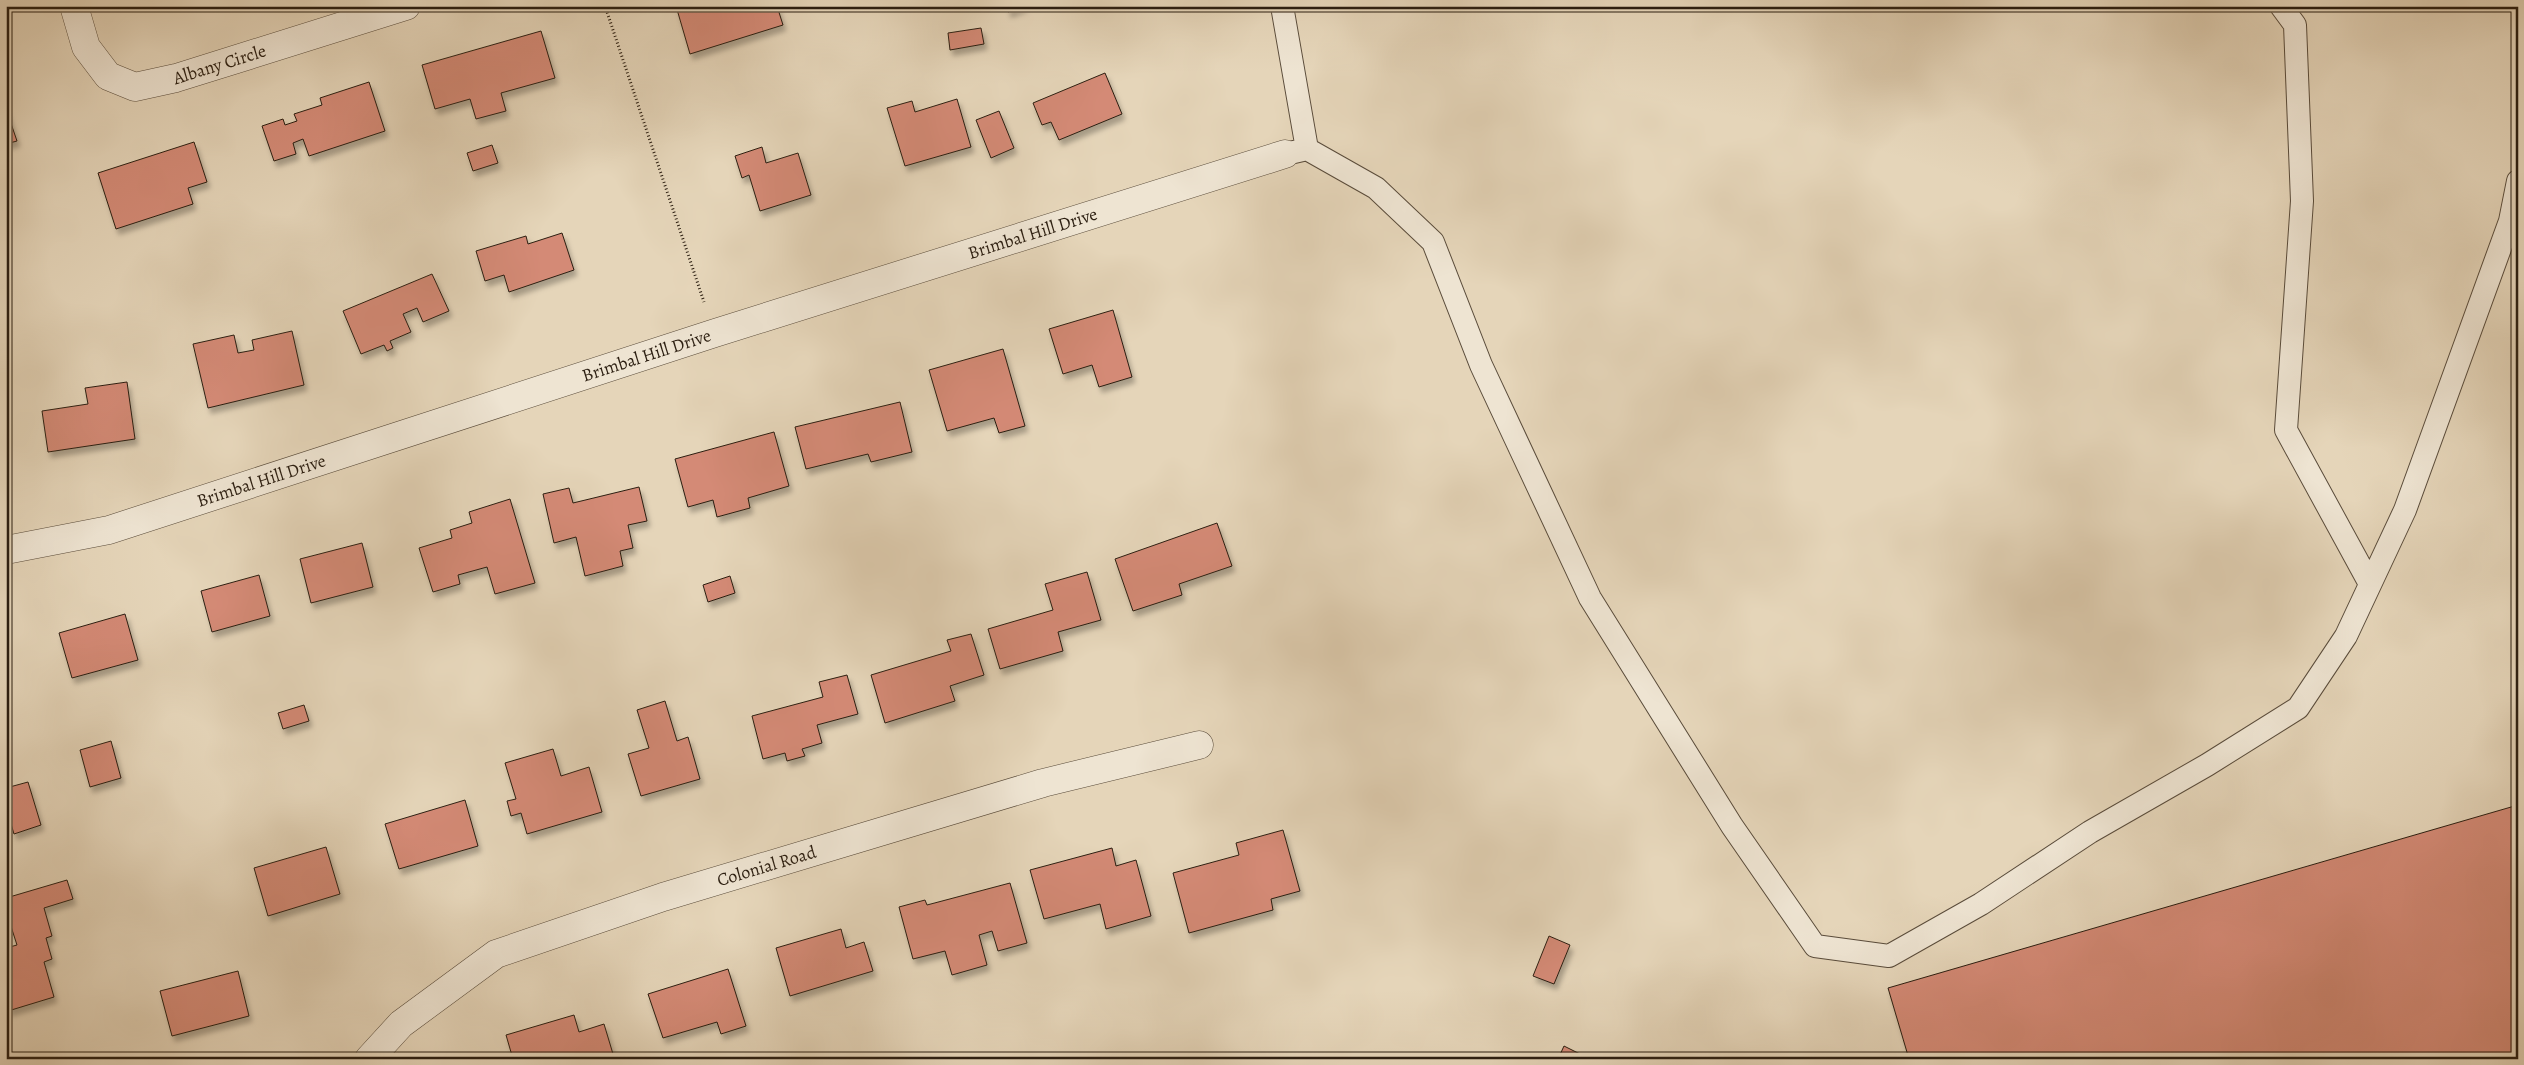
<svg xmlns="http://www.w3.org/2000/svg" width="2524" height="1065" viewBox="0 0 2524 1065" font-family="Alegreya,serif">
	<defs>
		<filter id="shadow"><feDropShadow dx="3" dy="5.5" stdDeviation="2.5" flood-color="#0004"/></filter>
	</defs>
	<rect width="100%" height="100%" fill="#e5d5b9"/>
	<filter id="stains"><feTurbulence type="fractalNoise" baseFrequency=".004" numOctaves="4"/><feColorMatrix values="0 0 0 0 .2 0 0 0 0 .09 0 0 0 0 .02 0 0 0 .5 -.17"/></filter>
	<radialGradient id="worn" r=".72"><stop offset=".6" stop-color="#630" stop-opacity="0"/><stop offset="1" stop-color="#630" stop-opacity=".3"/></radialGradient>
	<path fill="#d48a76" stroke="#2b1e11" filter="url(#shadow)" d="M676 6H777L783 25 690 54Z
		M1007 6H1025L1008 12Z
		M981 28 984 44 950 50 948 33Z
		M541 31 555 78 501 93 506 111 476 119 470 99 435 109 422 65Z
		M1105 73 1122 114 1059 140 1051 122 1042 125 1033 103Z
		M369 82 385 131 309 156 303 139 293 143 296 154 274 161 262 126 283 119 285 125 297 121 294 114 322 105 320 98Z
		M957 99 971 147 905 166 887 108 912 101 915 112Z
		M6 109 17 141 6 144Z
		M999 111 1014 148 991 158 976 120Z
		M194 142 207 182 188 188 193 204 116 229 98 173Z
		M492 145 498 163 473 171 467 153Z
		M762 147 766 163 798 153 811 195 760 211 749 175 742 178 735 156Z
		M562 233 574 270 509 292 504 275 485 281 476 251 526 236 528 244Z
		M432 274 449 311 423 322 417 308 403 314 411 332 390 341 393 348 387 351 384 345 361 354 343 311Z
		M1113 310 1132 377 1099 387 1092 365 1063 374 1049 329Z
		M292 331 304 385 208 408 193 344 234 335 238 353 254 350 252 340Z
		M1003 349 1025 426 999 433 994 418 947 431 929 370Z
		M127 382 135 439 48 452 42 411 88 404 85 388Z
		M900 402 912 452 871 462 868 454 806 469 795 427Z
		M774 432 789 486 748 498 750 508 717 517 713 500 688 507 675 459Z
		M639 487 647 521 628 525 633 548 620 551 623 566 585 576 576 537 554 543 543 494 569 488 573 503Z
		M510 499 535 583 495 594 487 567 458 575 460 584 433 592 419 548 452 538 450 530 472 523 469 512Z
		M1217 523 1232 566 1179 584 1182 595 1133 611 1115 559Z
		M362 543 373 587 311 603 300 559Z
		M1087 572 1101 620 1058 632 1063 651 1000 669 988 629 1053 610 1045 584Z
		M259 575 270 616 212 632 201 591Z
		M730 576 735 593 708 602 703 585Z
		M125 614 138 660 72 678 59 633Z
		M971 634 984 675 950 686 955 701 885 723 871 675 951 651 947 640Z
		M847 675 858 714 817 725 822 743 802 749 805 756 787 761 785 753 763 759 752 716 823 697 819 682Z
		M665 701 677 741 688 737 700 779 641 796 628 754 649 748 637 710Z
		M304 705 309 721 283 729 278 713Z
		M111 741 121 778 90 787 80 750Z
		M553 749 561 776 589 767 602 812 527 834 521 813 511 816 507 801 516 799 505 763Z
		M28 782 41 825 14 834 11 824 6 825V788Z
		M465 800 478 846 399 869 385 824Z
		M2518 805V1059H1909L1888 988Z
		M1283 830 1300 891 1271 899 1273 910 1189 933 1173 873 1239 855 1236 843Z
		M326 847 340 894 268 916 254 868Z
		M1112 848 1116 866 1136 860 1151 916 1106 929 1100 904 1044 919 1030 870Z
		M67 880 73 899 44 908 52 936 46 938 52 959 44 962 54 997 8 1011 6 948 17 945 6 911V898Z
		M1010 883 1027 943 998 951 992 931 979 935 987 965 952 975 945 951 913 959 899 907 925 900 927 905Z
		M841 929 846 948 864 942 873 971 790 996 776 948Z
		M1549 936 1570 945 1554 984 1533 976Z
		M728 969 746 1026 721 1034 717 1022 663 1038 648 994Z
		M238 971 249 1016 172 1036 160 991Z
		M574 1015 579 1032 604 1024 613 1054 596 1059H513L506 1035Z
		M1564 1046 1590 1059H1558Z
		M1323 1057 1388 1059H1323Z"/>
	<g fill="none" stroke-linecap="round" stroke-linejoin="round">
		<defs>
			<path id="service" d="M1282 6 1307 149 1294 152
				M2281 6 2295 25 2302 201 2286 430 2370 584
				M1307 149 1376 188 1433 242 1481 365 1590 598 1732 826 1815 946 1889 956 1981 904 2090 832 2207 765 2298 708 2346 636 2405 510 2510 221 2518 181"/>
			<g id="minor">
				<path id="s1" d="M74 6 86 47 108 76 135 87 176 78 406 6"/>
				<path id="s2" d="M6 550 109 530 715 333 1285 154"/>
				<path id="s3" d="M369 1059 401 1024 496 954 663 897 1043 783 1199 745"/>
			</g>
		</defs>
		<use href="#service" stroke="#5a4c3b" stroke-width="24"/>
		<use href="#minor" stroke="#5a4c3b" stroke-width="29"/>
		<path stroke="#2b1e11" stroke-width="3" stroke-dasharray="1 2.5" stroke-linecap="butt" d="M605 6 704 302"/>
		<use href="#service" stroke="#eee4d2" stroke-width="22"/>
		<use href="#minor" stroke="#eee4d2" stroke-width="28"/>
	</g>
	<g text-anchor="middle" stroke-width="5" stroke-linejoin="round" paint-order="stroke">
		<g font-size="18" fill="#2b1e11" stroke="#eee4d2">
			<text dy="6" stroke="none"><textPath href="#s1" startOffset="196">Albany Circle</textPath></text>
			<text dy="6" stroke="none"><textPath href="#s2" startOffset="1075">Brimbal Hill Drive</textPath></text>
			<text dy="6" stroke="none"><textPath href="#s2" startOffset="670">Brimbal Hill Drive</textPath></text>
			<text dy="6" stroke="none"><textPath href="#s2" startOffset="265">Brimbal Hill Drive</textPath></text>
			<text dy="6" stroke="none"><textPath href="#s3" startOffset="450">Colonial Road</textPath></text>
		</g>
	</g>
	<rect width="2524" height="1065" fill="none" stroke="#e5d5b9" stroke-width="25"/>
	<rect x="8" y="8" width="2509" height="1050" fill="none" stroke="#2b1e11" stroke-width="2.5"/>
	<rect x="12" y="12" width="2499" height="1040" fill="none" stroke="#2b1e11"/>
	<rect width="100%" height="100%" filter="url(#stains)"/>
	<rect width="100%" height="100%" fill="url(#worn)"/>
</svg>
